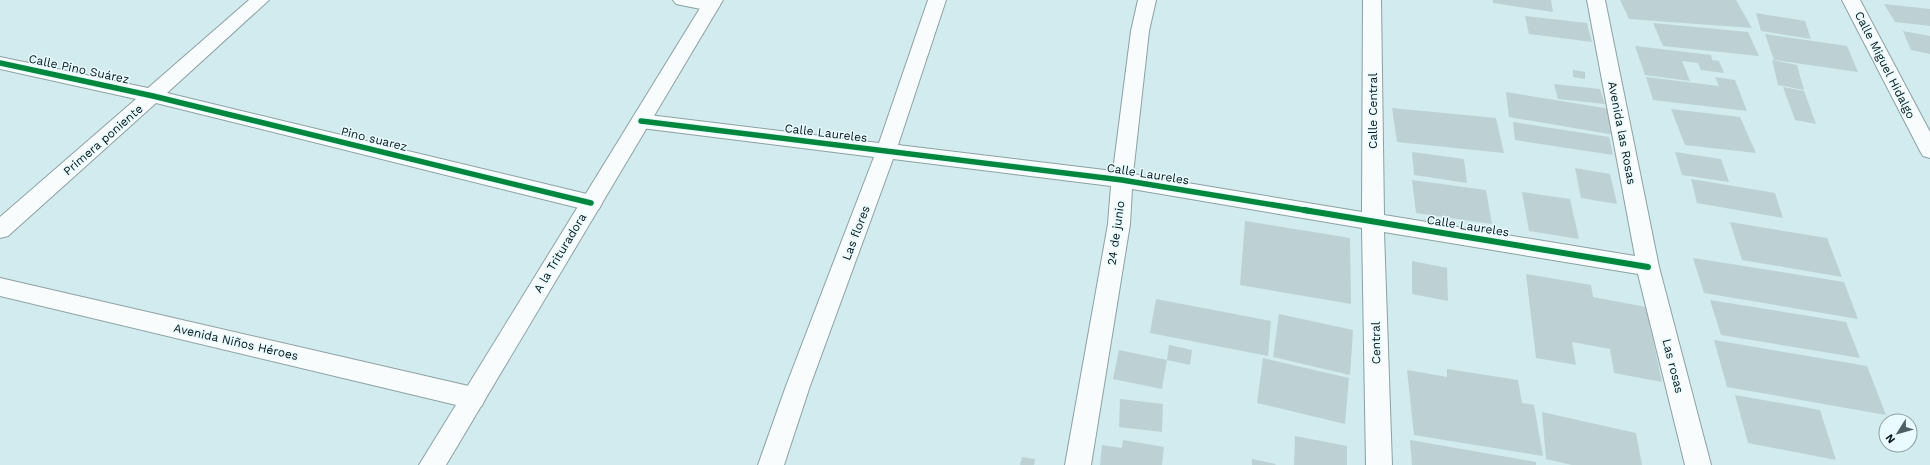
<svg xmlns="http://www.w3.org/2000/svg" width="1930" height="465" viewBox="0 0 1930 465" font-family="'Work Sans',sans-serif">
	<rect width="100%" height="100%" fill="#d1ebee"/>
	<path fill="#bdd1d4" d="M1493 0H1551L1553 12 1493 3Z
		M1620 0H1736L1752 28 1629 19Z
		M1884 4 1930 9V26L1895 22Z
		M1756 13 1805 21 1811 39 1761 31Z
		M1525 16 1587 23 1592 42 1529 34Z
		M1653 23 1748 32 1759 56 1663 46Z
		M1903 31 1930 36V54L1911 50Z
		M1765 34 1847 46 1858 72 1774 60Z
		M1635 46 1711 55 1712 60 1719 61 1724 73 1701 70 1698 63 1682 61 1690 81 1645 75Z
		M1772 60 1797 65 1804 90 1778 85Z
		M1573 70 1585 72V79L1573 77Z
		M1646 77 1719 86 1715 77 1735 80 1747 111 1653 100Z
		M1554 84 1600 89 1605 104 1558 99Z
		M1783 87 1804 91 1816 124 1795 120Z
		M1506 92 1610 109 1615 135 1509 117Z
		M1392 108 1496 118 1504 153 1397 142Z
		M1671 109 1740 117 1756 153 1685 145Z
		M1513 122 1609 137 1613 155 1515 140Z
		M1412 152 1464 159 1467 183 1414 175Z
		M1675 152 1721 159 1729 182 1682 175Z
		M1575 168 1610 174 1617 204 1581 198Z
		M1691 179 1775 193 1783 218 1697 203Z
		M1412 180 1486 190 1492 224 1416 213Z
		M1522 192 1570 199 1579 239 1529 231Z
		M1245 221 1350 238 1351 304 1240 285Z
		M1730 222 1827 238 1842 277 1742 260Z
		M1693 258 1844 282 1858 319 1704 293Z
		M1412 261 1447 268 1448 301 1412 294Z
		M1526 274 1591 285 1593 297 1646 307 1662 382 1614 373 1610 349 1572 342 1576 365 1536 358Z
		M1156 299 1271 321 1268 356 1150 333Z
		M1710 300 1846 322 1860 358 1721 335Z
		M1279 314 1353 330 1350 375 1273 357Z
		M1714 340 1867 366 1886 415 1727 387Z
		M1169 345 1192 350 1190 365 1167 360Z
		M1119 350 1167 360 1162 389 1113 379Z
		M1263 358 1349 378 1345 424 1257 403Z
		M1447 369 1518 380 1522 403 1534 405 1543 456 1414 435 1407 370 1447 377Z
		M1735 395 1820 410 1836 460 1748 443Z
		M1120 399 1163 404 1162 432 1119 427Z
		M1542 412 1636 433 1642 465H1572L1546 459Z
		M1295 436 1347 446V465H1294Z
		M1123 440 1164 447 1162 465H1100L1102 445 1122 448Z
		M1410 440 1536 462V465H1412Z
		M1022 457 1035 459 1034 465H1020Z
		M1252 459 1276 464 1275 465H1252Z"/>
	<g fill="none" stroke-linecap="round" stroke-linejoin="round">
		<defs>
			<path id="minor" d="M249 0H269L167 93 591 195 599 197 602 203 599 209 591 211 156 103 8 236 0 238V217L136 99 0 69V57L148 88Z
				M673 0H713L717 1 720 5 717 9 711 11 676 4Z
				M928 0H946L898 145 1113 171 1131 31 1138 0H1156L1149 31 1133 174 1362 212 1363 0H1381L1384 215 1635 256 1587 0H1605L1659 267 1711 465H1685L1638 274 1384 232 1392 465H1366L1362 228 1132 189 1130 224 1091 465H1065L1108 224 1111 186 893 159 810 386 784 465H758L786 386 874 157 641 128 634 126 631 121 634 116 641 114 879 143Z
				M1842 0H1860L1930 132V158L1923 156 1920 151Z
				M0 278 473 387 482 390 485 398 482 406 473 409 0 296Z"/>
			<path id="tertiary" d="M705 0H723L446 465H419Z"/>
		</defs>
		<use href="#minor" stroke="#8da1a4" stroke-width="2"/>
		<use href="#tertiary" stroke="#8da1a4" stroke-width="2"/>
		<use href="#minor" fill="#f8fcfc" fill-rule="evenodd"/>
		<use href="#tertiary" fill="#f8fcfc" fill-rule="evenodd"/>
		<defs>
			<path id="cycleway-far1" d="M0 63 153 96 591 203
				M641 121 1122 180 1310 211"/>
			<path id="cycleway" d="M1304 210 1648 267"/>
		</defs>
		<use href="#cycleway-far1" stroke="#e9fbfe" stroke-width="8"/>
		<use href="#cycleway" stroke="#e9fbfe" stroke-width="9"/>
		<use href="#cycleway-far1" stroke="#00873e" stroke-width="5.5"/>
		<use href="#cycleway" stroke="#00873e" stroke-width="6"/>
	</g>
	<g text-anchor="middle" stroke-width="3" stroke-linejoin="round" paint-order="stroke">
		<g font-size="12" fill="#05171a" stroke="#e9fbfe">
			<text transform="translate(1885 65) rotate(63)" y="4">Calle Miguel Hidalgo</text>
			<text transform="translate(79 69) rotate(12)" y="4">Calle Pino Suárez</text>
			<text transform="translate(1373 111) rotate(-90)" y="4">Calle Central</text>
			<text transform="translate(826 133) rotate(7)" y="4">Calle Laureles</text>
			<text transform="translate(1622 133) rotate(79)" y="4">Avenida las Rosas</text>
			<text transform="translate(374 139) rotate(14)" y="4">Pino suarez</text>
			<text transform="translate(103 140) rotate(-41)" y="4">Primera poniente</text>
			<text transform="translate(1148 174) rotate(9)" y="4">Calle Laureles</text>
			<text transform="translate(1468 226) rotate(9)" y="4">Calle Laureles</text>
			<text transform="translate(856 233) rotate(-69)" y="4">Las flores</text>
			<text transform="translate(1116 233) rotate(-82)" y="4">24 de junio</text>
			<text transform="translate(560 253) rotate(-59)" y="4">A la Trituradora</text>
			<text transform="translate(236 342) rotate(13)" y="4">Avenida Niños Héroes</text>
			<text transform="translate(1376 343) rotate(-91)" y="4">Central</text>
			<text transform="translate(1673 366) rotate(76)" y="4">Las rosas</text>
		</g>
	</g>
	<g transform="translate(1898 433) rotate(233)"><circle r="19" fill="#e9fbfe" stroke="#8ea0a3"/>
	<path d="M0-3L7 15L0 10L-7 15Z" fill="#4c6164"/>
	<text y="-6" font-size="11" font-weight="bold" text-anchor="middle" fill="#05171a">N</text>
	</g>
</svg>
